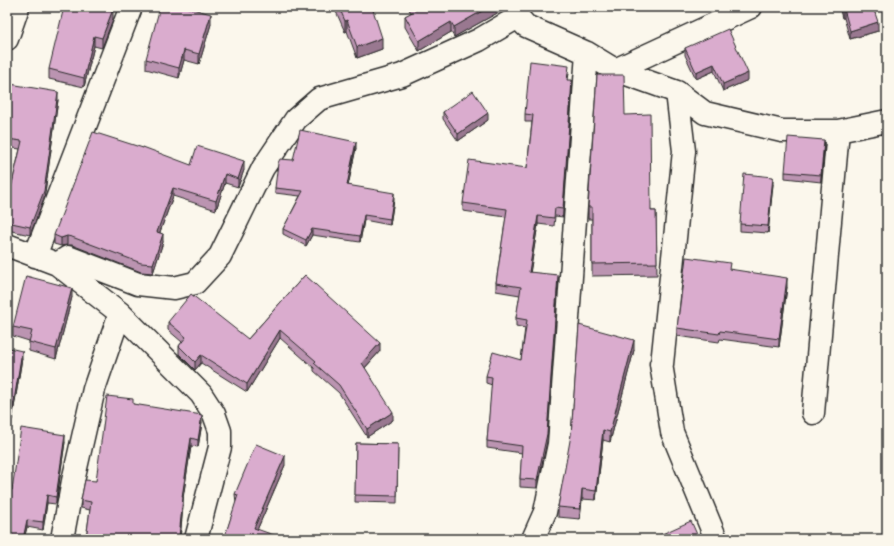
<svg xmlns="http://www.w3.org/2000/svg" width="894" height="546" viewBox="0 0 894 546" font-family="'Comic Neue',sans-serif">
	<rect width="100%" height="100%" fill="#fbf7ec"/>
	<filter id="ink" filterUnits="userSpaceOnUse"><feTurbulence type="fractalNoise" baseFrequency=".025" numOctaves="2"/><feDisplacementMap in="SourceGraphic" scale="8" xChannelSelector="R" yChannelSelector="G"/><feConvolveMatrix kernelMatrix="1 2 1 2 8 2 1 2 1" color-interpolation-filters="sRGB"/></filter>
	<g filter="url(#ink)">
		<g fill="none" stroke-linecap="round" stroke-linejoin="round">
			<defs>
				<path id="street" d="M7 39 18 7
					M615 70 751 7
					M677 92 684 151 662 364H661L672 432 716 539
					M7 245 57 264 120 313 201 394 214 414 220 431V447L196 539
					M35 256 131 7
					M57 264 68 257 138 284 174 288 195 283 220 256 263 168 296 119 319 99 402 75 479 40 518 17 526 26 587 53 615 70 677 92 705 113 782 131H838L887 121
					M813 413 838 131
					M62 539 73 481 94 389 120 313
					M533 539 545 512 559 444 587 53"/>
			</defs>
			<use href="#street" stroke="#2b2b2b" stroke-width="25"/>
			<use href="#street" stroke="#fbf7ec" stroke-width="22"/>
		</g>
		<path fill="#bb94b1" stroke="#2b2b2b" d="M334 7H372L382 49 357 58 347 31 345 32Z
			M408 7H508L454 37 451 32 419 51 405 27V16L411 13Z
			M593 7H609L595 12Z
			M839 7H878L874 8 878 31 850 39 844 18H842Z
			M113 19 102 48 94 46 84 87 49 79V69Z
			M211 24 199 64 184 60 179 78 146 69V59Z
			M685 48 748 80 723 91 714 71 696 79 685 55Z
			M569 73 568 80 572 87 563 217 555 216 554 226 538 224 530 272 558 283 547 442 537 488 520 487V479L522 453 487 448V441L492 385 486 383V376L521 360 525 328 516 326V318L520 295 496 291V283L506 217 463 211V203L527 168 532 122H525V114Z
			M58 100 44 199 30 235 7 230V205L20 149 7 147V104Z
			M443 112 488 120 458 141 443 119Z
			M625 115 651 211H656L657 275 592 276V219H588V207Z
			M824 147 821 182 785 178V172Z
			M356 148 348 185 394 199 390 225 364 220 360 242 312 235 306 246 283 234V229L300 196 275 193V188L293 160Z
			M191 165 244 170 238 187 225 183 216 210 173 196 160 232 163 242 153 273 141 272 72 245H67L61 246 54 244V235Z
			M773 184 768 233 740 231V224Z
			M730 270 787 287 779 347 720 339 719 342 677 336V328Z
			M305 275 380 351 365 368 393 420 367 437 339 393 314 371V368L280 338 247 392 201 363 195 370 179 354V346L182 342 168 330V322L248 339Z
			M72 297 56 359 29 351V341L13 336V327Z
			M634 350 610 442 603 440 596 500 582 499 580 519 558 517V507Z
			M7 354 22 358 12 420 7 419Z
			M133 404 202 423 198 447 191 446 183 497V505L180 539H86L90 510 81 508V500L96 481Z
			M65 442 56 504 47 503 43 530 27 527 24 539H7L12 490Z
			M356 443 398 444 397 503 355 502Z
			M285 465 257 530 279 539H224L236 503 235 494Z"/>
		<path fill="#997890" stroke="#2b2b2b" d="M489 7H508L454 37V27Z
			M573 7H582L573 11Z
			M595 7H609L595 12Z
			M616 7H628L616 12Z
			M113 9V19L102 48V38Z
			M842 9H844V18H842Z
			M211 14V24L199 64V54Z
			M347 20V31L345 32V21Z
			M451 22V32L419 51V41Z
			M878 22V31L850 39V31Z
			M94 36V46L84 87V78Z
			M382 38V49L357 58V47Z
			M184 50V60L179 78V68Z
			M714 64V71L696 79V72Z
			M748 73V80L723 91V84Z
			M572 80V87L563 217V209Z
			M58 92V100L44 199 30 235V227Z
			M488 113V120L458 141V134Z
			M824 140V147L821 182V175Z
			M356 142V148L347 191V185Z
			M244 161V170L238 187V179Z
			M225 174V183L216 210V201Z
			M773 177V184L768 233V226Z
			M173 188V196L157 240V232Z
			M394 193V199L390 225V219Z
			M364 215V220L360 242V236Z
			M538 216V224L529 280V272Z
			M312 229V235L306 246V240Z
			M163 234V242L153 273V264Z
			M67 236V245L61 246V238Z
			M558 275V283L547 442 537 488V480Z
			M787 278V287L779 347V339Z
			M72 288V297L56 359V349Z
			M280 330V338L247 392V384Z
			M634 340V350L610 442V432Z
			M380 343V351L362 371V363Z
			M22 351V358L12 420V413Z
			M201 355V363L195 370V362Z
			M393 412V420L367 437V429Z
			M202 415V423L198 447V440Z
			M603 430V440L596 500V491Z
			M65 435V442L56 504V497Z
			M191 438V446L182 505V497Z
			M285 456V465L254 537V528Z
			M582 489V499L580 519V509Z
			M47 495V503L43 530V522Z
			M183 497V505L180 539H179Z
			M27 520V527L24 539H23Z"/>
		<path fill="#daacce" stroke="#2b2b2b" d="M64 7H103L113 9 102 38 94 36 84 78 49 69Z
			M160 7H185L211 14 199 54 184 50 179 68 146 59Z
			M339 7H372L382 38 357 47 347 20 345 21Z
			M414 7H489L454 27 451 22 419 41 405 16 416 10Z
			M841 7H873L878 22 850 31 844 9H842Z
			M728 29 748 73 723 84 714 64 696 72 685 48Z
			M530 61 569 66 567 80H572L563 209 555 208 554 218 538 216 529 272 558 275 547 434 537 480 520 479 522 446 487 441 492 377 486 376 493 352 521 360 527 320 516 318 521 287 496 283 507 209 463 203 469 160 527 168 533 115 525 114Z
			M597 75H624L625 115 650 114 651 211H656L657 263 592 264V207H588Z
			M10 84 58 92 44 191 30 227 7 222V205L22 141 7 139V104Z
			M473 91 488 113 458 134 443 112Z
			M300 130 356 142 347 185 394 193 390 219 364 215 360 236 312 229 306 240 283 229 303 191 275 188 278 163 280 159 293 160Z
			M93 132 143 148V147L191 165 197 146 244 161 238 179 225 174 216 201 173 188 157 232 163 234 153 264 141 263 72 237 67 236 61 238 54 235Z
			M788 137 824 140 821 175 785 172Z
			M744 174 773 177 768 226 740 224Z
			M686 257 730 263 729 269 787 278 779 339 720 331 719 334 677 328Z
			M305 275 380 343 362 363 393 412 367 429 339 385 314 363 316 361 280 330 247 384 201 355 195 362 179 346 186 337 168 322 191 294 248 339Z
			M26 276 72 288 56 349 29 342 32 331 13 327Z
			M579 325 634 340 610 432 603 430 596 491 582 489 580 509 558 507 571 435Z
			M9 348 22 351 12 413 7 412V354Z
			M107 396 133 399V404L202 415 198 440 191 438 182 497H183L179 537 174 536V539H86L91 502 81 500 85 480 96 481Z
			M21 428 65 435 56 497 47 495 43 522 27 520 23 539H7V489L12 490Z
			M356 443 398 444 397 496 355 495Z
			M256 444 285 456 254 528 279 537V539H224L238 495 235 494Z
			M691 521 699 539H651Z"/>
	</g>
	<rect width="894" height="546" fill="none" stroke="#fbf7ec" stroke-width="24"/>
	<rect x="12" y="12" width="870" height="522" fill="none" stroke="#2b2b2b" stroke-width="1.5" filter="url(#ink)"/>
</svg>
